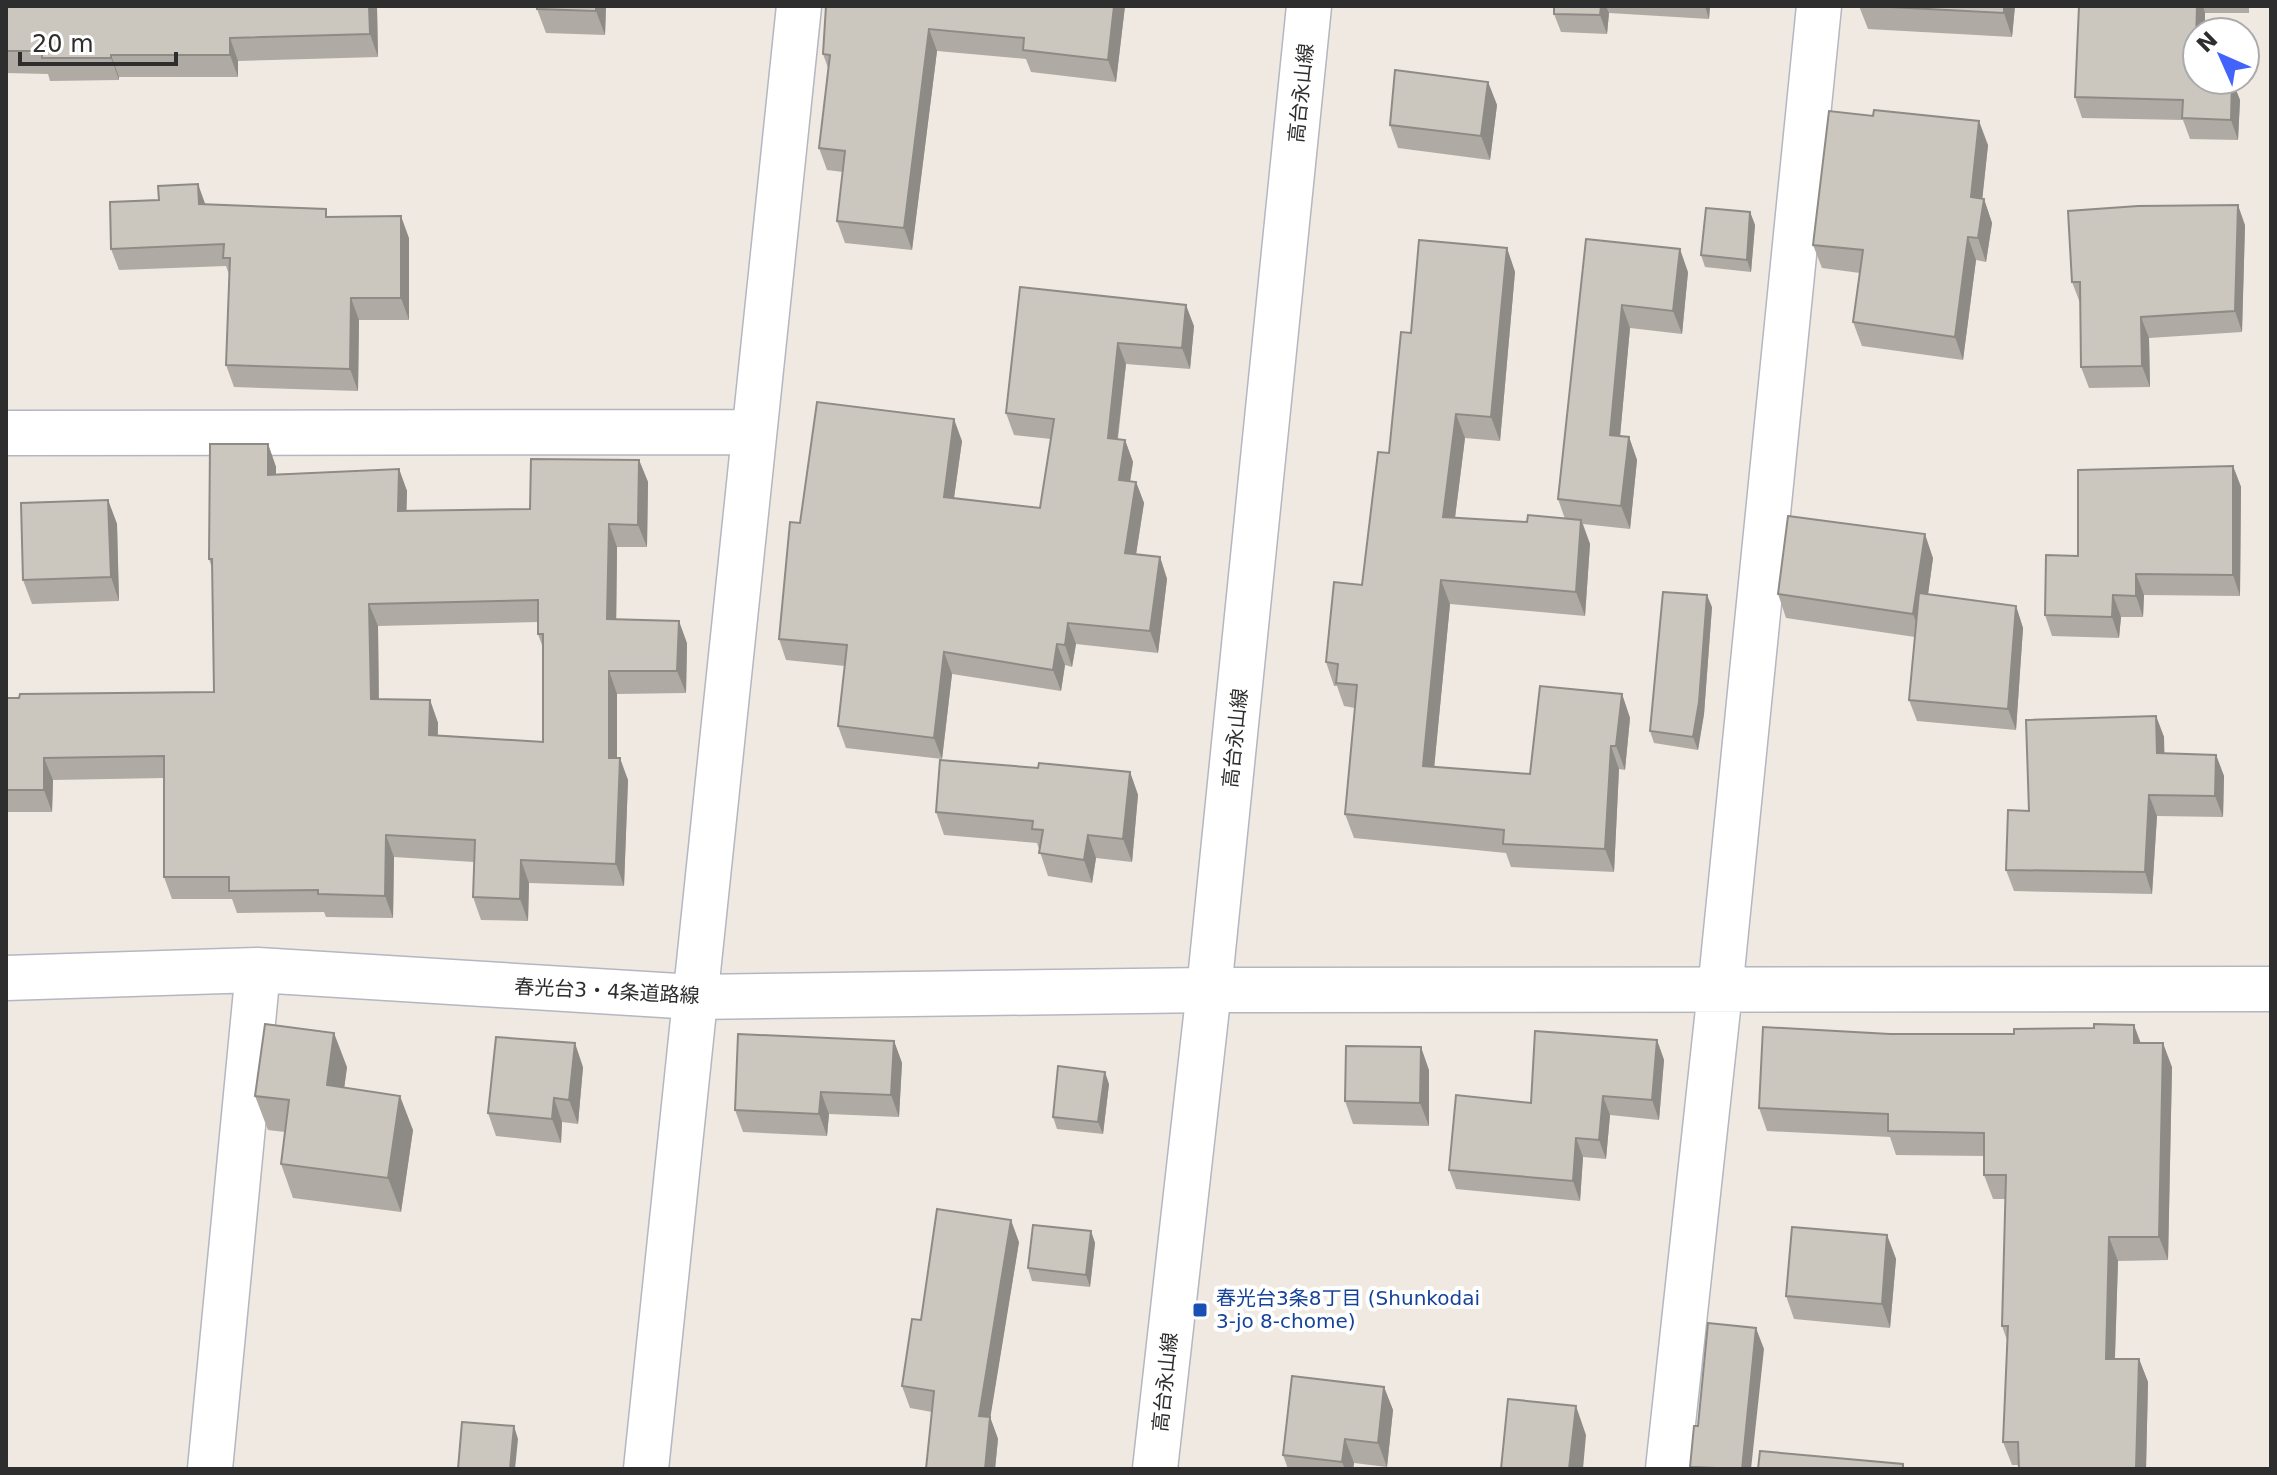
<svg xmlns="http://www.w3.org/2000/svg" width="2277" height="1475" viewBox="0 0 2277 1475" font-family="'DejaVu Sans','Noto Sans JP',sans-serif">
	<rect width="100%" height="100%" fill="#efe9e1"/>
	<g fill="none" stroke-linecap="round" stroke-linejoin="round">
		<defs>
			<path id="street" d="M6 433 754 432
				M6 978 258 970 694 997 1209 990 2271 989
				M210 1469 258 970
				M646 1469 799 6
				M1668 1469 1720 991 1819 6"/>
			<path id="secondary" d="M1155 1469 1209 990 1309 6"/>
		</defs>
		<use href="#street" stroke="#b4b7c1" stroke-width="47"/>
		<use href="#secondary" stroke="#b4b7c1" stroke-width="47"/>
		<use href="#street" stroke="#fff" stroke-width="44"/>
		<use href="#secondary" stroke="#fff" stroke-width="44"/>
	</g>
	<path fill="#afaba4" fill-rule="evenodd" d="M6 6H416V8H377L378 57 238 61V77H119V80L50 81 48 74 6 73Z
		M537 6H606L605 35 546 33 537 9Z
		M824 6H1125L1116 82 1031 72 1026 59 937 51 912 250 845 243 837 221 843 172 827 170 819 148 828 68 823 54 826 11Z
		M1554 6H1710L1709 19 1609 13 1607 34 1561 32 1554 14Z
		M1859 6H2015L2012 37 1868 29Z
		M2079 6H2249V13H2205V32H2197V80H2232L2240 100 2238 140 2190 139 2183 120 2082 118 2075 97Z
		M1488 82 1497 105 1490 160 1398 148 1390 125Z
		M1988 145 1982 199H1984L1992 223 1986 262 1976 260 1963 360 1862 346 1853 322 1860 273 1822 268 1813 245Z
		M205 204 329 217 409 238V320H359L358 391 234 387 226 365 229 274 226 266 119 270 111 249Z
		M1750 212 1755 225 1751 272 1705 267 1701 255Z
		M2245 225 2242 332 2149 338 2150 387 2089 388 2081 367 2080 303 2072 282Z
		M1586 239 1688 272 1682 334 1630 328 1620 436 1629 437 1637 460 1630 529 1583 524 1590 544 1585 616 1450 604 1434 767 1530 774 1622 694 1630 718 1625 770 1619 769 1614 872 1511 867 1506 853 1354 838 1345 814 1355 708 1344 706 1337 686H1334L1326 662 1362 585 1389 453 1411 333 1507 248 1515 272 1500 441 1465 438 1455 518 1527 522 1565 519 1558 499Z
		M1020 287 1194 326 1190 369 1126 364 1118 439 1125 440 1133 462 1130 481 1136 482 1144 503 1136 554 1160 557 1167 579 1158 653 1076 644 1072 667 1065 665 1061 691 952 674 942 759 846 748 838 726 845 666 786 660 779 639 800 523 962 441 954 498 1040 508 1051 439 1014 435 1006 413Z
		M268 444 276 467V474L399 469 407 491 406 511 530 509 639 460 648 482 647 547H617L616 619 687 643 686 693 617 694V758L628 780 624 886 529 883 528 921 481 920 473 897 474 862 394 857 393 918 326 917 324 912 237 913 232 899H172L164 877V778L53 780 52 812H6V698L214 692 212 568 209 559ZM538 622V634L543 648V742L438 735V723L430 700 379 699 378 626Z
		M2233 466 2241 487 2240 596 2144 595 2143 617H2121L2119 638 2052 636 2045 615 2078 556Z
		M108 500 117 524 119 601 32 604 23 580Z
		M1933 558 1928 594 2016 606 2023 628 2016 730 1917 721 1909 700 1915 637 1786 618 1778 594Z
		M1712 607 1704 714 1698 750 1654 743 1650 731Z
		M2156 716 2164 737V753L2216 755 2224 776 2223 817 2157 816 2152 894 2014 891 2006 870 2029 811Z
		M1038 768 1130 772 1138 795 1132 862 1096 858 1092 883 1048 876 1037 843 944 835 936 812Z
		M1890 1034 2141 1043 2172 1067 2168 1260 2118 1261 2115 1359H2139L2148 1382 2146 1469H2019V1465H2012L2003 1442 2007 1340 2002 1326 2006 1199H1993L1984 1175V1156L1896 1155 1890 1137 1767 1131 1759 1108Z
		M1657 1040 1664 1060 1659 1120 1610 1115 1606 1159 1583 1157 1580 1201 1456 1189 1449 1170 1531 1103Z
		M894 1041 902 1063 899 1117 829 1114 827 1136 743 1132 735 1110Z
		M347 1067 344 1088 413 1130 401 1212 293 1198 281 1164 285 1132 268 1130 255 1096Z
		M583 1067 578 1124 562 1122 561 1143 496 1136 488 1113Z
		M1429 1070V1126L1353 1124 1345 1101Z
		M1109 1084 1103 1134 1057 1129 1053 1117Z
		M1091 1231 1095 1243 1090 1287 1032 1281 1028 1268Z
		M1887 1235 1896 1259 1890 1328 1794 1319 1786 1296Z
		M1019 1242 990 1417 998 1439 995 1469H926L932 1412 910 1408 902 1386 921 1320Z
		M1384 1387 1393 1410 1387 1467 1354 1463 1353 1469H1288L1283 1455Z"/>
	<path fill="#8e8b86" d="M369 6H376L377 8 378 57 370 34Z
		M596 6H606L605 35 596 11Z
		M1114 6H1125L1116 82 1108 60Z
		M1601 6H1606L1609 13 1607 34 1600 15Z
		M1705 6H1710L1709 19Z
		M2004 6H2015L2012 37 2004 13Z
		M2197 6H2203L2205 13V32H2197V80L2195 78Z
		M929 29 937 51 912 250 904 228Z
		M230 38 238 61V77L230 55Z
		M111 55 119 77V80L111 58Z
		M2232 80 2240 100 2238 140 2231 120Z
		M1488 82 1497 105 1490 160 1481 136Z
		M1979 121 1988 145 1980 221 1971 197Z
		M198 184 206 206 199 204Z
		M1984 199 1992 223 1986 262 1978 238Z
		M2238 205 2245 225 2242 332 2235 311Z
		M1750 212 1755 225 1751 272 1747 260Z
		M401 216 409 238V320L401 298Z
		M1968 237 1976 260 1963 360 1955 337Z
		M1507 248 1515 272 1500 441 1491 417Z
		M1680 249 1688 272 1682 334 1673 311Z
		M351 298 359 320 358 391 350 369Z
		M1186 305 1194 326 1190 369 1182 348Z
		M1622 305 1630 328 1618 458 1610 435Z
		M2141 317 2149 338 2150 387 2142 366Z
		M1118 343 1126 364 1115 459 1108 438Z
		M1456 414 1465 438 1452 541 1443 517Z
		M954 419 962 441 951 519 944 497Z
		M1629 437 1637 460 1630 529 1621 506Z
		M1125 440 1133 462 1127 501 1119 480Z
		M268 444 276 467V497L268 475Z
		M639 460 648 482 647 547 638 525Z
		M2233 466 2241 487 2240 596 2233 575Z
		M399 469 407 491 406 533 398 511Z
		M1136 482 1144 503 1133 574 1125 553Z
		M108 500 117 524 119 601 111 577Z
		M1581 520 1590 544 1585 616 1576 592Z
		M609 524 617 547 616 641 607 619Z
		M1925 534 1933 558 1922 638 1913 614Z
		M1160 557 1167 579 1158 653 1150 631Z
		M2136 574 2144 595 2143 617 2136 596Z
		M1441 580 1450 604 1432 790 1423 766Z
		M1707 595 1712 607 1704 714 1698 750 1693 737Z
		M2113 595 2121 617 2119 638 2112 617Z
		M369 604 378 626 379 722 371 699Z
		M2016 606 2023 628 2016 730 2008 709Z
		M679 621 687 643 686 693 677 671Z
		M1068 623 1076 644 1072 667 1065 645Z
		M1057 644 1065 665 1061 691 1053 670Z
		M944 652 952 674 942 759 934 738Z
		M609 671 617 694V780L609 758Z
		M1622 694 1630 718 1625 770 1616 746Z
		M430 700 438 723 437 757 429 735Z
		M2156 716 2164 737 2165 774 2157 753Z
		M1611 746 1619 769 1614 872 1605 849Z
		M2216 755 2224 776 2223 817 2215 796Z
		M44 758 53 780 52 812 44 790Z
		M620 758 628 780 624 886 616 864Z
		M1130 772 1138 795 1132 862 1123 839Z
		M2149 795 2157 816 2152 894 2145 872Z
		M386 835 394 857 393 918 385 896Z
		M1088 835 1096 858 1092 883 1084 860Z
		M521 860 529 883 528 921 520 899Z
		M2134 1025 2143 1049 2134 1043Z
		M334 1033 347 1067 340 1119 327 1085Z
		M1657 1040 1664 1060 1659 1120 1652 1100Z
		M894 1041 902 1063 899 1117 891 1095Z
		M575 1043 583 1067 578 1124 569 1100Z
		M2163 1043 2172 1067 2168 1260 2159 1237Z
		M1421 1047 1429 1070V1126L1420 1103Z
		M1105 1072 1109 1084 1103 1134 1098 1122Z
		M821 1092 829 1114 827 1136 819 1114Z
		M400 1096 413 1130 401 1212 388 1178Z
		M1603 1096 1610 1115 1606 1159 1599 1140Z
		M554 1098 562 1122 561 1143 552 1119Z
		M1576 1138 1583 1157 1580 1201 1573 1181Z
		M1011 1220 1019 1242 987 1438 979 1416Z
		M1091 1231 1095 1243 1090 1287 1086 1275Z
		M1887 1235 1896 1259 1890 1328 1882 1304Z
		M2109 1237 2118 1261 2114 1383 2106 1359Z
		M1756 1328 1764 1349 1751 1469H1742Z
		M2139 1359 2148 1382 2146 1469H2136Z
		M1384 1387 1393 1410 1387 1467 1378 1443Z
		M1576 1406 1586 1435 1583 1469H1569Z
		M990 1417 998 1439 995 1469H985Z
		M514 1426 518 1439 515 1469H510Z
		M1345 1439 1354 1463 1353 1469H1345L1342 1462Z"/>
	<path fill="#cbc7bf" stroke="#8e8b86" stroke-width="2" fill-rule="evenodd" d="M6 6H369L370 34 230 38V55H111V58H42V51H6Z
		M537 6H596V11L537 9Z
		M826 6H1114L1108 60 1023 50 1024 38 929 29 904 228 837 221 845 151 819 148 830 55 823 54Z
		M1554 6H1601L1600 15 1554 14Z
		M1871 6H2004V13Z
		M2079 6H2197L2195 78H2197V80H2232L2231 120 2182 118 2183 100 2075 97Z
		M1395 70 1488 82 1481 136 1390 125Z
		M1874 110 1979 121 1971 197 1984 199 1978 238 1968 237 1955 337 1853 322 1863 250 1813 245 1829 111 1873 116Z
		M198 184 199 204 326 209V217L401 216V298H351L350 369 226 365 230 258H223L224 244 111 249 110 202 159 200 158 186Z
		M2238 205 2235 311 2141 317 2142 366 2081 367 2080 282H2072L2068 211 2138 206Z
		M1706 208 1750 212 1747 260 1701 255Z
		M1586 239 1680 249 1673 311 1622 305 1610 435 1629 437 1621 506 1558 499Z
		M1419 240 1507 248 1491 417 1456 414 1443 517 1527 522 1528 515 1581 520 1576 592 1441 580 1423 766 1530 774 1540 686 1622 694 1616 746H1611L1605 849 1503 844 1504 830 1345 814 1357 685 1336 683 1338 664 1326 662 1334 582 1362 585 1378 452 1389 453 1401 332 1411 333Z
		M1020 287 1186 305 1182 348 1118 343 1108 438 1125 440 1119 480 1136 482 1125 553 1160 557 1150 631 1068 623 1065 645 1057 644 1053 670 944 652 934 738 838 726 847 645 779 639 790 522 800 523 817 402 954 419 944 497 1040 508 1054 419 1006 413Z
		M210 444H268V475L399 469 398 511 530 509 531 459 639 460 638 525 609 524 607 619 679 621 677 671H609V758H620L616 864 521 860 520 899 473 897 475 840 386 835 385 896 318 894V890L229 891V877H164V756L44 758V790H6V698H19L20 694 214 692 212 559H209ZM538 600V634H543V742L429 735 430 700 371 699 369 604Z
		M2233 466V575L2136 574V596L2113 595 2112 617 2045 615 2046 555 2078 556V470Z
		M108 500 111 577 23 580 21 503Z
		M1788 516 1925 534 1913 614 1778 594Z
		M1663 592 1707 595 1699 702 1693 737 1650 731Z
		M1919 593 2016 606 2008 709 1909 700Z
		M2156 716 2157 753 2216 755 2215 796 2149 795 2145 872 2006 870 2008 810 2029 811 2026 720Z
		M940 760 1038 768 1039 763 1130 772 1123 839 1088 835 1084 860 1039 853 1043 830 1032 829 1033 821 936 812Z
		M265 1024 334 1033 327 1085 400 1096 388 1178 281 1164 289 1100 255 1096Z
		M2094 1024 2134 1025V1043H2163L2159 1237H2109L2106 1359H2139L2136 1469H2019L2018 1442H2003L2008 1326H2002L2006 1175H1984V1133L1888 1131V1114L1759 1108 1763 1027 1890 1034H2014V1029L2094 1028Z
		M1535 1031 1657 1040 1652 1100 1603 1096 1599 1140 1576 1138 1573 1181 1449 1170 1456 1095 1531 1103Z
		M738 1034 894 1041 891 1095 821 1092 819 1114 735 1110Z
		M496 1037 575 1043 569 1100 554 1098 552 1119 488 1113Z
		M1346 1046 1421 1047 1420 1103 1345 1101Z
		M1058 1066 1105 1072 1098 1122 1053 1117Z
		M937 1209 1011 1220 979 1416 990 1417 985 1469H926L934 1391 902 1386 912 1319 921 1320Z
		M1033 1225 1091 1231 1086 1275 1028 1268Z
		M1792 1227 1887 1235 1882 1304 1786 1296Z
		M1708 1323 1756 1328 1742 1469 1690 1467 1694 1426H1698Z
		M1292 1376 1384 1387 1378 1443 1345 1439 1342 1462 1283 1455Z
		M1508 1399 1576 1406 1569 1469H1501Z
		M462 1422 514 1426 510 1469H458Z
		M1760 1451 1903 1464V1469H1758Z"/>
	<rect fill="#1a4fb4" stroke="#fff" stroke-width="3" x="1192" y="1302" width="16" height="16" rx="4"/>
	<g text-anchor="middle" stroke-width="8" stroke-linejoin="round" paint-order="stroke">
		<g font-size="20" fill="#2e2e2e" stroke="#fff">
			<text transform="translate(1301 93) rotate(-84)" y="7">高台永山線</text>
			<text transform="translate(1235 738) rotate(-84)" y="7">高台永山線</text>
			<text transform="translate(607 991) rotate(3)" y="7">春光台3・4条道路線</text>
			<text transform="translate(1165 1382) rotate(-84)" y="7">高台永山線</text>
		</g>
		<g font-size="20" fill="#164399" stroke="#fff" text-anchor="start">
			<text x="1216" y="1305">春光台3条8丁目 (Shunkodai<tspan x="1216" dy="23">3-jo 8-chome)</tspan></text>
		</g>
	</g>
	<rect width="2277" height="1475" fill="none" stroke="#2e2e2e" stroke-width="16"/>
	<g transform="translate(2221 56) rotate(315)"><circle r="38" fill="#ffffff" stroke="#ababab" stroke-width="2"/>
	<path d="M0-6L14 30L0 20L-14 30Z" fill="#4264fb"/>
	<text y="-12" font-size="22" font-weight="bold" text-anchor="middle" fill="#2e2e2e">N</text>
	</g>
	<path d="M20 52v12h156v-12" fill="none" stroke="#2e2e2e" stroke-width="4"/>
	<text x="32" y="52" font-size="24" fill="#2e2e2e" stroke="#ffffff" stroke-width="6" paint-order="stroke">20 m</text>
</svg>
